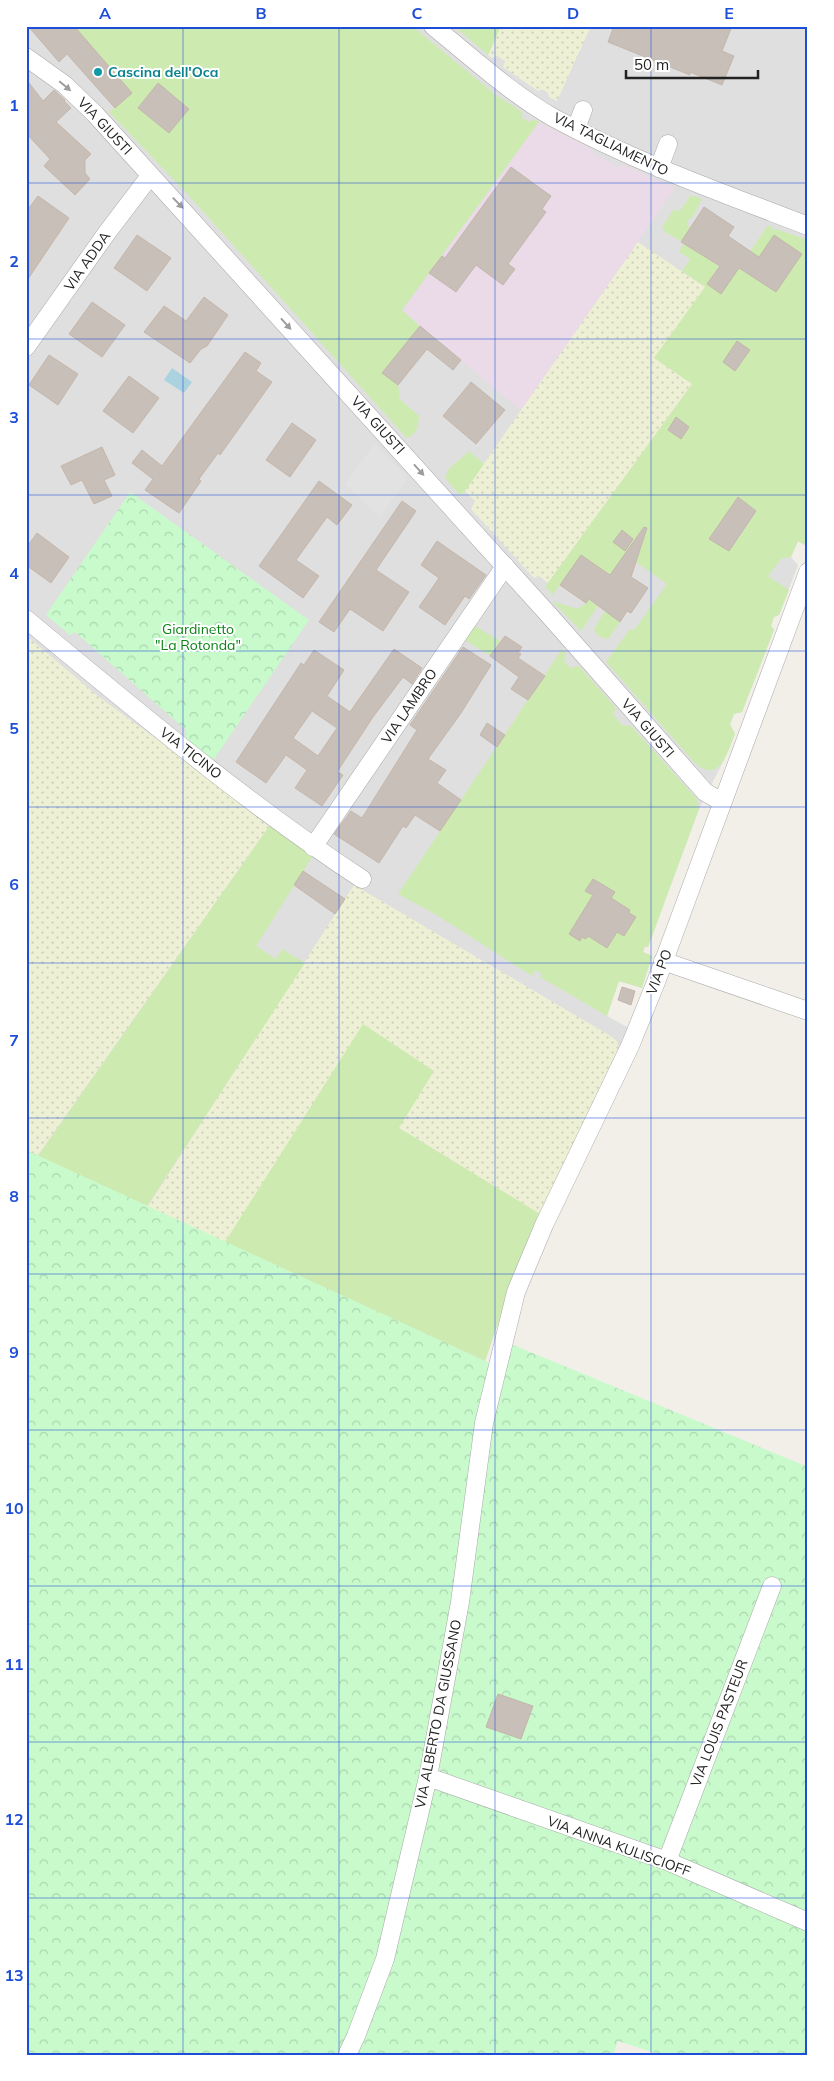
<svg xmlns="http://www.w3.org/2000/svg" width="834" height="2081" viewBox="0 0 834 2081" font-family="Mulish,sans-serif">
	<defs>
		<pattern id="farmland-dots" width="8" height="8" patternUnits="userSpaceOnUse" patternTransform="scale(1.25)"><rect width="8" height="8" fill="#eef0d5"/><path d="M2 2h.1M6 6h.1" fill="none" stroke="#ccceb7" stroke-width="1.8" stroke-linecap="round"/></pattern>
		<pattern id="park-crowns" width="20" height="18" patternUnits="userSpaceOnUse" patternTransform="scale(1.25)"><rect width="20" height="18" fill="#c8facc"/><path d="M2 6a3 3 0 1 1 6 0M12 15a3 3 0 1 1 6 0" fill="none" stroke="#acd6af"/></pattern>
	</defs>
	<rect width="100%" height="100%" fill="#f2efe9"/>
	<path fill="#e0dfdf" d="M26 26H808V536L804 545 798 541 791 557 798 565 779 615 774 617 771 626 774 630 742 712 734 714 730 724 735 734 723 762 699 809 648 947H645L643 952 652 956 642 988 619 981 607 1016 631 1029 520 1259 485 1361 26 1150Z"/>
	<path fill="#ebdbe8" d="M539 122 593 150 594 154 618 167 623 165 675 188 521 410 402 311Z"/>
	<path fill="url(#farmland-dots)" d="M501 26H591L557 101 549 97 548 93 542 89 538 91 503 67 505 61 497 56 492 58 488 55Z
		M638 242 705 287 692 384 548 583 539 576 534 578 471 509 475 501 465 491Z
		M28 637 99 697 203 773 270 825 38 1155 148 1206 354 885 609 1035 617 1041 619 1051 540 1214 399 1128 225 1241 26 2055V640Z"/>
	<path fill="#cdebb0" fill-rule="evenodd" d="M74 26H412L496 95 522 112V118L529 122 534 119 539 122 402 310 420 326 382 373 398 385 400 399 419 416C418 428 418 434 406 438L403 434 190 197 109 112 132 93Z
		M454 26H501L488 55Z
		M691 195 702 199 692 218H690L686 224 691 228 681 241 665 232 662 227 674 209 679 212Z
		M768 225 772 227 773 230 776 229 808 240V536L804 545 798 541 791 557 782 558 768 576 789 590 779 615 774 617 771 626 774 630 742 712 734 714 730 724 735 734C727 753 719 786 694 762L606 662 629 630 635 629 667 584 636 562 635 558 640 552 631 546 593 603 598 606 581 631 552 601 577 609 586 603 607 574 581 555 552 596V593L545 587 692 384 654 358 705 287 682 271 690 259 679 252 684 243 719 266 707 284 721 294ZM737 341 750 350 735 370 723 362ZM738 498 756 511 739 538 727 531 718 545 709 539Z
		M469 451 484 464 465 491 460 495 445 478 448 470Z
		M605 611 620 622 609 638 605 639 596 634 594 629Z
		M475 626 500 641 490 656 465 640Z
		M562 649 566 654 564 661 571 668 579 666 615 707 614 716 622 725 631 726 697 799 699 809 648 947 645 946 643 952 652 956 642 988 619 981 607 1016 540 977 542 974 535 970 532 976 435 914 398 894Z
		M270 825 314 854 256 946 276 959 282 949 305 963 147 1206 38 1156Z
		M363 1024 434 1071 399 1128 540 1214 520 1259 485 1361 225 1242Z"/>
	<path fill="url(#park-crowns)" d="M130 492 309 620 212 762 185 740 186 730 75 632 70 635 46 615Z
		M26 1150 498 1367 506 1342 808 1467V2055H661L618 2041 613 2055H26Z"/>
	<path fill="#e2e2e2" d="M375 443 408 478 380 517 345 484Z"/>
	<path fill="#aad3df" d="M172 368 192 382 184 393 164 380Z"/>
	<path fill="#c7bfb8" stroke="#c4b6ab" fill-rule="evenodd" d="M28 26H74L132 93 115 108 67 54 59 62Z
		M614 26H732L722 51 734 56 722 85 690 72V75L608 42Z
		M26 79 43 101 54 90 65 100 64 101 71 108 56 122 91 154 85 160V173L90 179 75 195 44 166 50 159 26 133Z
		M158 83 189 109 169 133 138 108Z
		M511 167 551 196 542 209 546 212 508 264 515 269 503 285 476 265 456 292 429 273 442 256 445 258Z
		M38 196 69 218 26 282V212Z
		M704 207 734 227 728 236 759 257 774 235 802 254 776 292 739 268 721 294 707 284 720 266 681 242Z
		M137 235 171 258 147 291 114 268Z
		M204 297 228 315 207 346 201 349 190 363 144 332 164 306 186 321Z
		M92 302 125 325 102 357 69 334Z
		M420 326 461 360 453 370 427 349 398 385 382 373Z
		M737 341 750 350 735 371 723 362Z
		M245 352 261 363 256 371 272 382 220 455 218 453 199 479 201 481 179 513 145 490 153 479 132 463 142 450 162 466Z
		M49 355 78 374 58 405 29 385Z
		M129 376 159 398 133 433 103 411Z
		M471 382 505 410 476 444 443 416Z
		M676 417 689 427 681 439 668 430Z
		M292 423 316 440 290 477 266 460Z
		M102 447 115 475 104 480 112 496 94 504 82 480 71 485 61 466Z
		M319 481 352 505 337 525 327 517 296 560 319 576 303 598 259 566Z
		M738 497 756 511 729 551 709 539Z
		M402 501 416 511 376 570 409 592 383 631 350 609 334 632 319 622Z
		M644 527 647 528 631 577 648 588 631 613 627 611 620 622 589 599 586 603 560 585 581 555 610 575Z
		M622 530 633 539 625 551 613 542Z
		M37 533 69 557 51 583 26 565V548Z
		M437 541 486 575 469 599 465 596 445 625 419 607 439 578 421 565Z
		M505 636 522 647 518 653 521 654 518 658 545 676 528 700 511 689 519 677 490 656Z
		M463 647 491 665 461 713 428 759 446 770 437 783 461 800 440 831 415 815 406 828 403 826 379 863 334 834 351 811 362 818 417 730 410 725Z
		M394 649 422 668 412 684 403 677 373 717 337 772 343 775 322 806 295 788 307 770 286 755 266 783 236 762 301 663 304 665 314 650 344 670 327 696 350 712ZM312 711 337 728 318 756 293 738Z
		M487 723 505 735 497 747 480 735Z
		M303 871 345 899 335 914 294 885Z
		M593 879 615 892 611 898 630 910 629 913 636 917 624 936 617 932 607 948 588 936 586 939 582 937 580 941 569 934 593 895 585 891Z
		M622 987 635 991 631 1005 618 1000Z
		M498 1694 533 1706 521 1739 486 1727Z"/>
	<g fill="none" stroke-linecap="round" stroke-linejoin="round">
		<defs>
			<path id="minor" d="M433 26C470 56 513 95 554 118 635 162 722 193 808 226
				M26 57 65 85 95 114 548 614 689 774 705 792 722 802
				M576 129 583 110
				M659 168 668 144
				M26 347 106 234 150 176
				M26 619C135 709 243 801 362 879
				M313 847 505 566
				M663 961 808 1011
				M428 1777 667 1861 808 1922
				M667 1861 772 1586
				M347 2055 356 2036 385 1959 428 1777 460 1602 484 1423 516 1292 544 1225 630 1046 656 982 808 572"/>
		</defs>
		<use href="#minor" stroke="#a9a9a9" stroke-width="19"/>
		<use href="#minor" stroke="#fff" stroke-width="18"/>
	</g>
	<defs><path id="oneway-solid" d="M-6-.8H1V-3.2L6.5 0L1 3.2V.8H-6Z" transform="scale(1.25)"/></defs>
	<g fill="#9c9c9c">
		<use href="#oneway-solid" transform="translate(65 86) rotate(40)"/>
		<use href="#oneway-solid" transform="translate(178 203) rotate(46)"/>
		<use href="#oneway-solid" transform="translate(286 324) rotate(48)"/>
		<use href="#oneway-solid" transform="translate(419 470) rotate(48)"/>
	</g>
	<path fill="none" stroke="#1d4ed8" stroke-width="1" stroke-opacity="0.55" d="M183 26V2055M339 26V2055M495 26V2055M651 26V2055M26 183H808M26 339H808M26 495H808M26 651H808M26 807H808M26 963H808M26 1118H808M26 1274H808M26 1430H808M26 1586H808M26 1742H808M26 1898H808"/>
	<circle fill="#0f9aa8" stroke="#fff" stroke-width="2" cx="98" cy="72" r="5"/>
	<g text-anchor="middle" stroke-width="4" stroke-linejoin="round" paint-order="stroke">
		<g font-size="14" font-weight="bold" fill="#0d838f" stroke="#fff" text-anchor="start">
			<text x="108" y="77">Cascina dell'Oca</text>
		</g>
		<g font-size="14" fill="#222" stroke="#fff">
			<text transform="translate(105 126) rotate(47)" y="5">VIA GIUSTI</text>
			<text transform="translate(611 144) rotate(26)" y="5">VIA TAGLIAMENTO</text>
			<text transform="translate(87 261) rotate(-55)" y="5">VIA ADDA</text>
			<text transform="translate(378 425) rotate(48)" y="5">VIA GIUSTI</text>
			<text transform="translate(409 706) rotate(-56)" y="5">VIA LAMBRO</text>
			<text transform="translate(648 728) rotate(49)" y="5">VIA GIUSTI</text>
			<text transform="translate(191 753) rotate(38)" y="5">VIA TICINO</text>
			<text transform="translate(659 972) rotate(-69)" y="5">VIA PO</text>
			<text transform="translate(438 1714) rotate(-79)" y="5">VIA ALBERTO DA GIUSSANO</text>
			<text transform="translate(719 1723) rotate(-69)" y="5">VIA LOUIS PASTEUR</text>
			<text transform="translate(619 1846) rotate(20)" y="5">VIA ANNA KULISCIOFF</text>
		</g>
		<g font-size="14" fill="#0c8416" stroke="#fff">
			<text x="198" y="634">Giardinetto<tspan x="198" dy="16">"La Rotonda"</tspan></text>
		</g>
	</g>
	<rect width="834" height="2081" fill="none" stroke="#ffffff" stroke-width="55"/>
	<path d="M626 70v8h132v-8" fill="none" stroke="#222222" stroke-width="2.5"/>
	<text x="634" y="70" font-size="15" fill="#222222" stroke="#ffffff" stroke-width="4" paint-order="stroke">50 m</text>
	<rect x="28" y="28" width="778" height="2026" fill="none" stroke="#1d4ed8" stroke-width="2"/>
	<g font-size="16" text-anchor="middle" font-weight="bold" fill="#1d4ed8">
		<text x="105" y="19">A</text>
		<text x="261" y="19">B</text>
		<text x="417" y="19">C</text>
		<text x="573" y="19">D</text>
		<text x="729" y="19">E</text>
		<text x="14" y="111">1</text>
		<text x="14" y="267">2</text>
		<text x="14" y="423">3</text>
		<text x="14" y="579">4</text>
		<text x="14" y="734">5</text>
		<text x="14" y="890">6</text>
		<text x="14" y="1046">7</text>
		<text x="14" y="1202">8</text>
		<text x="14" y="1358">9</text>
		<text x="14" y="1514">10</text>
		<text x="14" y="1670">11</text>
		<text x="14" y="1825">12</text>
		<text x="14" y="1981">13</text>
	</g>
</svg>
